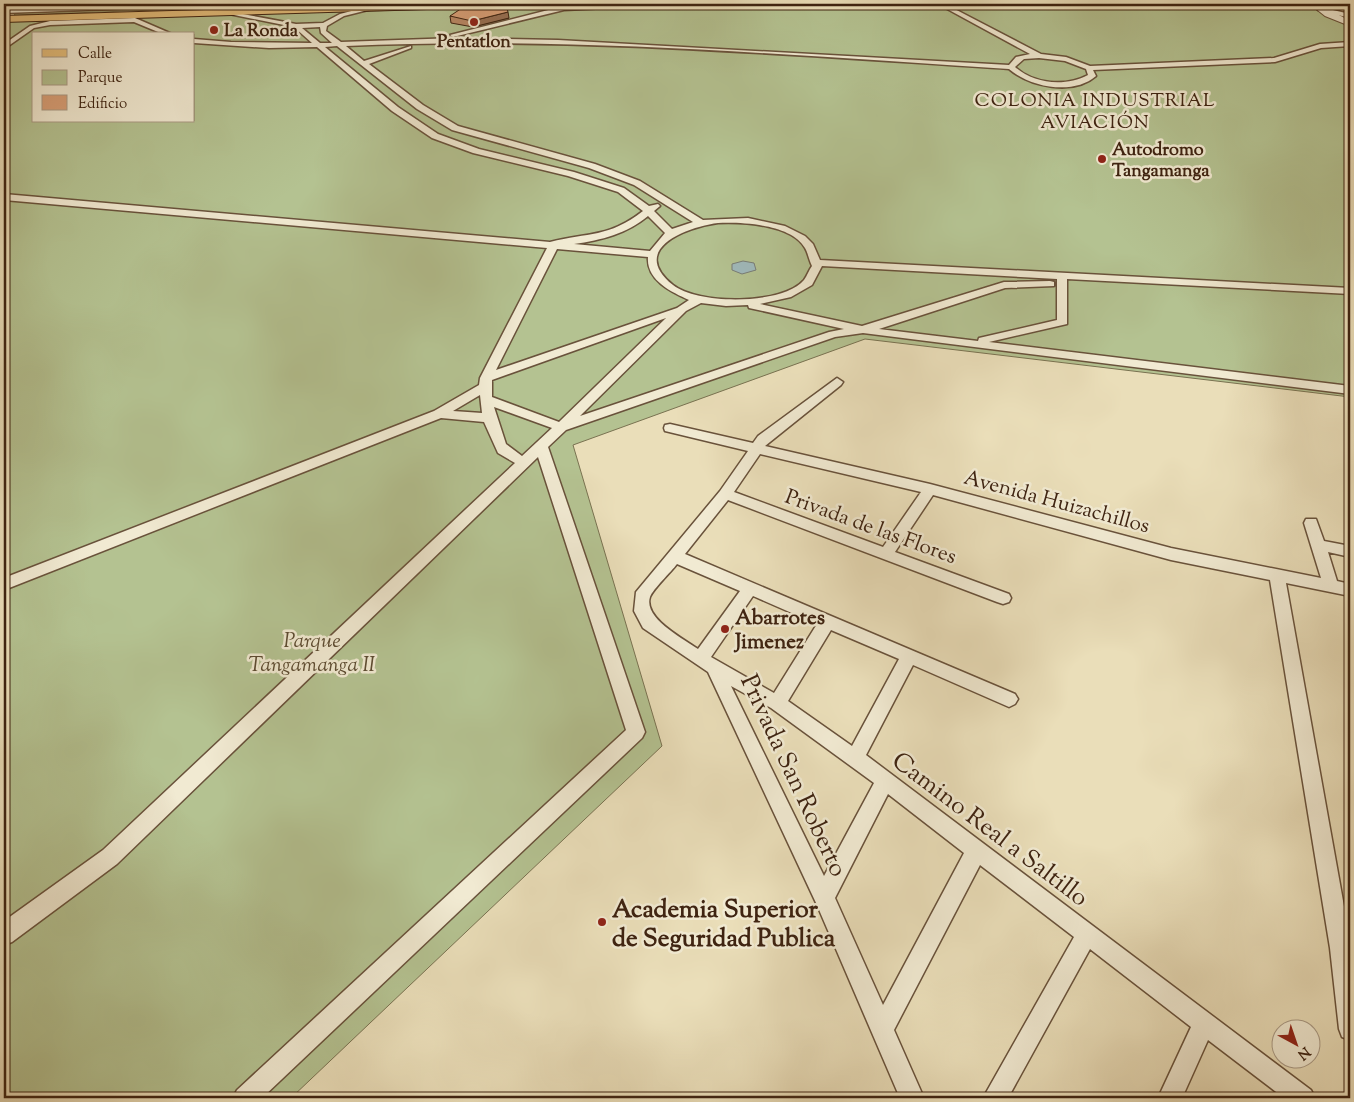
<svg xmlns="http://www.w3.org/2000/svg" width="1354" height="1102" viewBox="0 0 1354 1102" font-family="'Sorts Mill Goudy',serif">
	<rect width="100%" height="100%" fill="#eadeb9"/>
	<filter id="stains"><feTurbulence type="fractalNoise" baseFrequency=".004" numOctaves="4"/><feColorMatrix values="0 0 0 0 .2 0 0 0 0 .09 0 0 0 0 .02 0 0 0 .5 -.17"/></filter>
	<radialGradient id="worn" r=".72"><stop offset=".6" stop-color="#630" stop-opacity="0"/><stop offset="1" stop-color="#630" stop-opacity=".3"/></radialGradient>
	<path fill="#b4c291" stroke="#797251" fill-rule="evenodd" d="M30 4H104L105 7 15 11Z
		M271 4 270 6 14 15 18 12Z
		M620 4H1312L1350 24V397L865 339 573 445 662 746 291 1098H4V21ZM34 34H194V121H34Z"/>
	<path fill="#9fb9bb" stroke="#787d77" d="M743 261 754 263 756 270 742 274 732 270V264Z"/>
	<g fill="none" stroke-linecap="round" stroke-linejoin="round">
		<path stroke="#787d77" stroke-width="2" d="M86 5 90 4"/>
		<defs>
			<path id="minor" d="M197 4H257L4 13V9Z
				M475 4H562L473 7Z
				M639 4H691L564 10 453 37 450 35 564 6Z
				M938 4H945L1041 54 1066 57 1090 66 1274 58 1320 44 1350 42V46L1321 48 1275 62 1093 70 1096 76C1073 96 1030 87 1009 69 788 55 567 36 346 46L364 61 411 46V48L369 64 423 105 458 126 595 164 640 181 703 220 748 218 785 226 805 236 813 244 820 260 1350 288V294L1067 279V324L989 342 1350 386V394L863 333 835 337 566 430 548 447 645 732 642 738 262 1098H233L237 1090 626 730 538 457 117 864 12 942 4 945V921L103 850 515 463 498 453 484 422 441 418 4 590V578L434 411 479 385 480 378 547 248 4 200V194L550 242C589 232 608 238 643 211L618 192 568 176 473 153 432 138 392 111 317 47 269 48 194 43V39L231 42 312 43 294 27 229 14 232 12 296 24 323 23 340 14 374 5 376 8 344 16 327 26 326 31 341 42 456 38 558 40 1009 65 1016 57 1030 54ZM320 27 321 33 332 43H320L302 28ZM337 46 417 109 452 130 589 168 634 185 693 222 672 229 654 211 660 206 658 204 649 206 624 188 574 172 479 149 438 134 398 107 325 47ZM1039 58 1065 61 1086 69 1088 75C1065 87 1034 84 1015 67L1024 59ZM648 216 665 233 650 251 574 244C602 240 626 234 648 216ZM718 223C742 222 791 224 805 248 808 253 809 260 812 266 809 270 807 276 804 280 783 305 698 305 673 285 628 249 687 227 718 223ZM557 249 648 257C646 280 671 292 689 300L677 308 496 370ZM822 266 1057 279V320L979 338 978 341 879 329 1005 288 1054 286V282L1050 281 1004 282 862 326 760 304 791 297 812 285ZM701 303 726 306 748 305 749 308 844 329 829 332 580 416 686 311ZM666 318 559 422 492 397V380ZM480 395 482 413 453 411ZM494 407 552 428 522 456 506 444Z
				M1320 7 1350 14V18L1318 10Z
				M135 18 172 34H163L134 22 50 25 34 28 4 49V44L30 26 50 21Z
				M837 378 843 382 841 385 765 446 930 484 1171 548 1321 578 1304 523 1306 519H1316L1324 541 1350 546V557L1328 552 1337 581 1350 584V596L1286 583 1350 940V1040L1342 1037 1339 1029 1330 948 1270 580 1171 560 933 495 895 552 1009 594 1011 598 1009 602 1003 604 997 602 728 500 685 554 1015 694 1018 699 1015 704 1009 707 913 665 866 755 1311 1090 1315 1098H1284L1208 1040 1182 1098H1158L1191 1027 1090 949 1008 1098H983L1074 937 980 865 894 1030 924 1098H900L817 905 708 672 643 628 634 611 636 592 720 491 748 451 665 431 664 428 665 425 670 424 753 443 758 436ZM760 454 921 492 883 547 734 492ZM677 564 740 591 698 649C684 639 643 618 650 597 653 589 671 572 677 564ZM753 596 817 624 774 693 711 657ZM831 630 899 659 852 746 788 701ZM731 686 771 708 874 783 824 876ZM888 794 964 853 883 1005 835 898Z"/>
			<path id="tertiary" d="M1310 4H1319L1350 21V26L1325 16Z"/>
			<path id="primary" d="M406 4H498L493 7 4 22V16Z"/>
		</defs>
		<use href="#minor" stroke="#69523b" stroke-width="3"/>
		<use href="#tertiary" stroke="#69523b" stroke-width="2"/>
		<use href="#primary" stroke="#3e2311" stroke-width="2"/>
		<use href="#minor" fill="#f1ead2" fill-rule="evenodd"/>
		<use href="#tertiary" fill="#f1ead2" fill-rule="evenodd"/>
		<use href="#primary" fill="#e5bf7c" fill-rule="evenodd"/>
	</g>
	<path fill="#ba8966" stroke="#3e2311" d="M450 16 509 18 473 27 451 23Z"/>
	<path fill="#976f53" stroke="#3e2311" d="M508 12 509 18 473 27 472 21Z"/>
	<path fill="#d89f77" stroke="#3e2311" d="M462 8H507L508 12 472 21 450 16Z"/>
	<g fill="#8f2418" stroke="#f1ead2" stroke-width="2">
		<circle cx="474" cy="22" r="5"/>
		<circle cx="214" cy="30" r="5"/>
		<circle cx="1102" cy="159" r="5"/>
		<circle cx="725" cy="629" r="5"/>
		<circle cx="602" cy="922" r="5"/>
	</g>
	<g text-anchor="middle" stroke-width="5" stroke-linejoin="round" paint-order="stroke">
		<g font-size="18" font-weight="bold" fill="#3e2311" stroke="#f1ead2" text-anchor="start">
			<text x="224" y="36">La Ronda</text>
			<text x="474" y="47" text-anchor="middle">Pentatlon</text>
			<text x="1112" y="155">Autodromo<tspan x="1112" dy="21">Tangamanga</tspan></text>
		</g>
		<g font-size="19" letter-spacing="1" fill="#3e2311" stroke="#f1ead2">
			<text x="1095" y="106">COLONIA INDUSTRIAL<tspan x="1095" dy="22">AVIACIÓN</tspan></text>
		</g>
		<g font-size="21" fill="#3e2311" stroke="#f1ead2">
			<text transform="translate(1057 501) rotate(15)" y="7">Avenida Huizachillos</text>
			<text transform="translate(871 526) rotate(20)" y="7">Privada de las Flores</text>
		</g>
		<g font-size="21" font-weight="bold" fill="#3e2311" stroke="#f1ead2" text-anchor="start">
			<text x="735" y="624">Abarrotes<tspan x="735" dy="24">Jimenez</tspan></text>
		</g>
		<g font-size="21" font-style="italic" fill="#5c4b31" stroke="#f1ead2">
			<text x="312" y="647">Parque<tspan x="312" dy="24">Tangamanga II</tspan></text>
		</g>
		<g font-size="25" fill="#3e2311" stroke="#f1ead2">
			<text transform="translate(795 775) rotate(65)" y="9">Privada San Roberto</text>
			<text transform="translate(991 828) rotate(37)" y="9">Camino Real a Saltillo</text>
		</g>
		<g font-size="25" font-weight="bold" fill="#3e2311" stroke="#f1ead2" text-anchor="start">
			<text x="612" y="917">Academia Superior<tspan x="612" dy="29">de Seguridad Publica</tspan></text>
		</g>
	</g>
	<rect width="1354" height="1102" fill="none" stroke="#eadeb9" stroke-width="20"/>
	<rect x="5" y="5" width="1344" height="1092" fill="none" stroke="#3e2311" stroke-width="2.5"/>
	<rect x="10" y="10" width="1334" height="1082" fill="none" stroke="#3e2311"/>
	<rect x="32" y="32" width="162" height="90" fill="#f1ead2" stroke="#a99a85"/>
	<rect x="42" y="49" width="25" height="8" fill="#e5bf7c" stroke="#a99a85"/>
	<text x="78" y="58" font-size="15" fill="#3e2311">Calle</text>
	<rect x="42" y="70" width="25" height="15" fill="#b4c291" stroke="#a99a85"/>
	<text x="78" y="82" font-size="15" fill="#3e2311">Parque</text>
	<rect x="42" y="95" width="25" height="15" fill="#d89f77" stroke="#a99a85"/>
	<text x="78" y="108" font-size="15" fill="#3e2311">Edificio</text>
	<g transform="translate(1296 1044) rotate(140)"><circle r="24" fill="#f1ead2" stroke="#a99a85"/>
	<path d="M0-4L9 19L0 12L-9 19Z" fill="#8f2418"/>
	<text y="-8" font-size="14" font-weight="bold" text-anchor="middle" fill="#3e2311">N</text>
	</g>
	<rect width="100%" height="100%" filter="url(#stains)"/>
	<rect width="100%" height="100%" fill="url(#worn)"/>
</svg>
